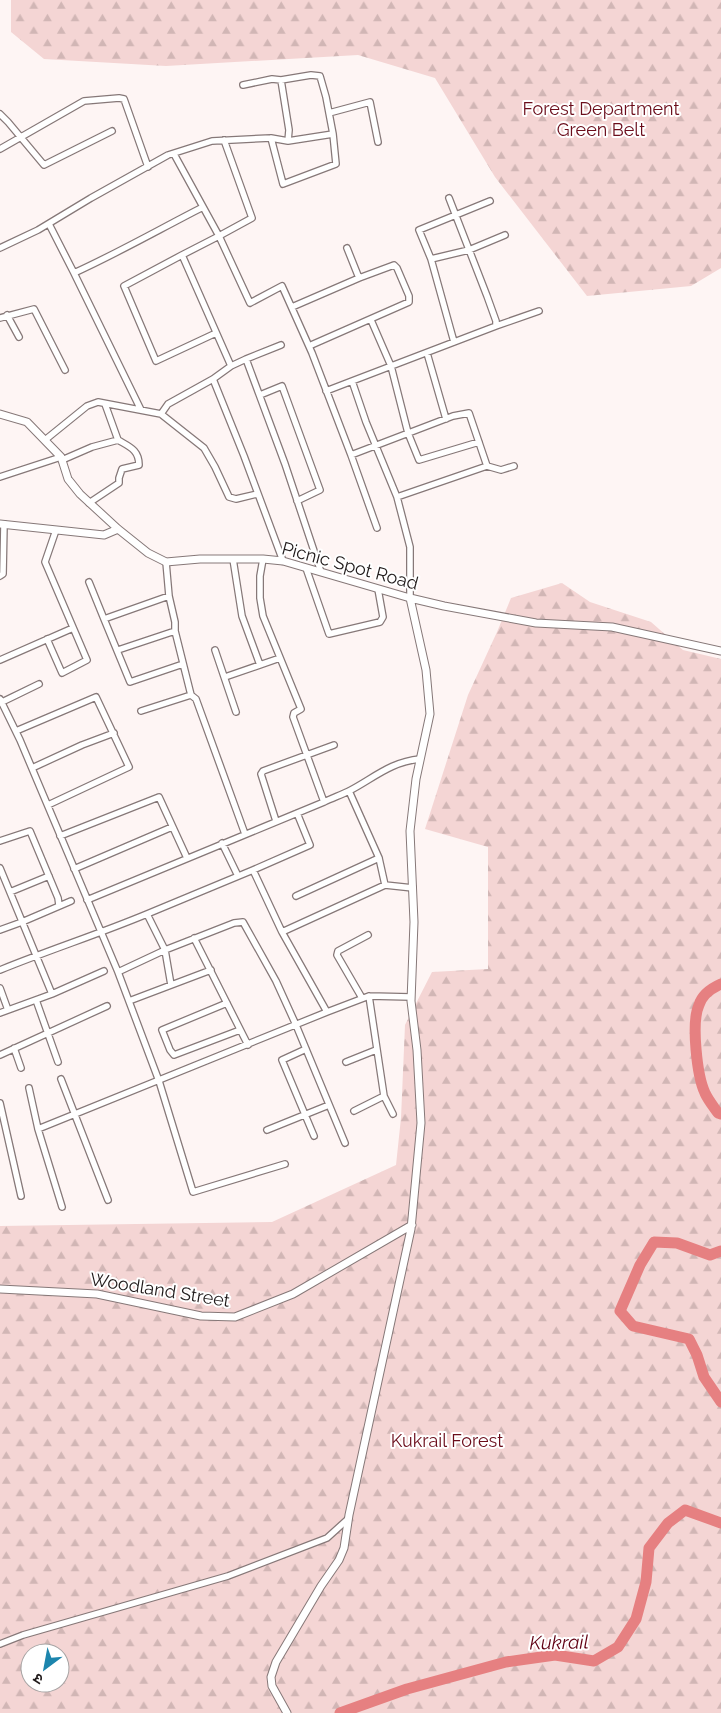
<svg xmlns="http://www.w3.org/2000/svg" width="721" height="1713" viewBox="0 0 721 1713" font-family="Raleway,'Noto Sans Devanagari',sans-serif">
	<defs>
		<pattern id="forest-firs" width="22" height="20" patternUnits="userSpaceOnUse" patternTransform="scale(1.25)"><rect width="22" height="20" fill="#f4d5d4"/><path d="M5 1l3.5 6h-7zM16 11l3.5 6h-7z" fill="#d1b6b5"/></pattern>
	</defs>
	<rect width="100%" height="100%" fill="#fef5f4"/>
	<path fill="url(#forest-firs)" fill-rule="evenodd" d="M11 0H721V268L691 286 587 296 495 177 435 78 358 55 166 66 44 59 11 32Z
		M562 583 590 602 651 622 683 650 721 659V1713H0V1226L272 1222 396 1165 401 1118 405 1025 432 972 488 969V847L425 829 468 695 497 632 511 598ZM30 1653H60V1683H30Z"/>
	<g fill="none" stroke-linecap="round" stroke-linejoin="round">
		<path stroke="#e68081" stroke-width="11" d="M721 984C712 988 702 995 699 1005 691 1022 697 1076 705 1093 708 1100 714 1107 718 1113L721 1114
			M721 1251 710 1255 677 1243 654 1242 640 1265 620 1311 633 1326 689 1339 697 1355 704 1377 721 1402
			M340 1713 407 1689 506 1662 555 1655 594 1661 618 1647 636 1619 646 1582 649 1548 668 1523 685 1510 721 1523"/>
		<defs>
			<path id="minor" d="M281 80 289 130 288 141
				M243 85 272 79 281 80 311 75 320 76 326 97 333 134
				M329 113 370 102 378 142
				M0 114 8 122 44 165 112 131
				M224 140 252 218 219 236 250 303 282 286 312 353 351 455 453 416 469 413 487 466 501 470 514 466
				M0 149 84 101 119 98 124 99 148 167
				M174 154 219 236 182 255
				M49 224 74 273C118 253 160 229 203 207
				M0 248 38 230 91 198 168 155 212 141 271 138 288 141 333 134 336 164 283 184 271 138
				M347 248 359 278
				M431 259 469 250 505 235
				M74 273 141 410
				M292 307 359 278 394 265 397 268 409 296V302L309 346
				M7 315 19 337
				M0 318 34 309 65 370
				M371 320 391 366 408 433 419 460 479 442
				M496 326 539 311
				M216 333 156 361 124 286 182 255 231 366 246 359 285 464 321 572
				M454 342 431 259 419 230 490 201
				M427 353 446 419
				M246 359 281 345
				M213 379 244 456 283 561
				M352 381 496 326V321L487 296 449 198
				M326 391 352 381 366 422 397 497 410 547V598
				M260 395 282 386 320 490 297 501
				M105 404 118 440
				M161 414 168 404 213 379 231 366
				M45 440 87 406 98 402 161 414 204 448 215 467 229 497 236 499 257 494
				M351 455 377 528
				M62 460 92 447 118 440C130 447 139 450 139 465L122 469 119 478V483L89 503
				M0 477 61 457
				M397 497 487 466
				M233 559 242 616 260 665
				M306 568 329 634 380 622 383 617 378 589
				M0 576 3 574 4 524
				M89 582 104 619
				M169 596 104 619 130 682 183 664
				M47 639 62 673 87 660 45 562 56 530
				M118 650 175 631
				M215 650 236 712
				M0 660 73 628
				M225 677 280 658
				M191 695 196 699 245 834
				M0 699 20 740 118 972 159 1081 193 1192 285 1164
				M0 703 39 684
				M141 711 191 695 175 631V622L169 596 166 562
				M16 731 96 697 129 767 48 805
				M32 768 82 745 114 733
				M349 791 379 858 385 885
				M324 802C332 798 341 795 349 791 374 778 390 762 420 759
				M276 821 261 774 263 771 334 745
				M60 836 159 797 187 858
				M0 841 30 831 58 898 59 905
				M222 843 238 876
				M0 868 52 994 0 1013
				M74 869 172 827
				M253 870 310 845 297 813
				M10 892 49 876
				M296 896 379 858
				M87 900 324 802 293 717 294 713 301 709 263 616 260 598V576L263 559
				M0 930 22 922 71 901
				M194 938 248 1045
				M0 970C49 950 99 934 147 914
				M118 972 165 950 147 914 253 870 282 932 385 885 413 888
				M171 985 165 950 234 923 243 922 276 981 296 1025 345 1143
				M0 988 8 1010
				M52 994 104 971
				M369 996 384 1096 393 1114
				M362 998 337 955 338 951 368 935
				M36 1000 58 1062
				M129 1001 211 970
				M227 1003 162 1030 170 1050 174 1055 240 1030
				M327 1012 369 996 411 997
				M14 1048 21 1068
				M306 1049 282 1060 314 1136
				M0 1055 107 1006
				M346 1062 376 1050
				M61 1079 108 1200
				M29 1088 38 1129 62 1207
				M0 1103 21 1196
				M354 1111 384 1096
				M38 1129 327 1012 282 932
				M267 1130 329 1105
				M0 1644 23 1635 228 1576 327 1538 348 1519"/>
			<path id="tertiary" d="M0 414 27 422 61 457 68 479 80 494 118 529 148 553 166 562 200 559H263L283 561 410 598 444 606 536 623 612 627 721 651
				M0 524 104 535 118 529
				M0 1289 97 1294 201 1316 235 1317 293 1294 412 1225
				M287 1713 272 1686 271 1677 276 1662 321 1586 339 1560 344 1548 349 1515 411 1229 421 1123 417 1050 411 1001 414 922 410 831 416 779 430 714 426 670 410 598"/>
		</defs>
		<use href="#minor" stroke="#867878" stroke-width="8"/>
		<use href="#tertiary" stroke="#867878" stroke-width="9"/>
		<use href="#minor" stroke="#fff" stroke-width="5.5"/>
		<use href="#tertiary" stroke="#fff" stroke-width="7"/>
	</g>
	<g text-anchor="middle" stroke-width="4" stroke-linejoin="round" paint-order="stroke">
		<g font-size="18" fill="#6b0d1b" stroke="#fff">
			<text x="601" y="115">Forest Department<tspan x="601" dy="21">Green Belt</tspan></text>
			<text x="447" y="1447">Kukrail Forest</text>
		</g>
		<g font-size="18" fill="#201a1a" stroke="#fff">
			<text transform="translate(350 566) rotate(15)" y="6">Picnic Spot Road</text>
			<text transform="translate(160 1290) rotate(9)" y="6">Woodland Street</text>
		</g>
		<g font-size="19" font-style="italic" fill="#610013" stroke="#fff">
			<text transform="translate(559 1642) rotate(-1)" y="7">Kukrail</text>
		</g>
	</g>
	<g transform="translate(45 1668) rotate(212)"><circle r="24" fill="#ffffff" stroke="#a6a3a3"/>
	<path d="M0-4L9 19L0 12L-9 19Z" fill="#1c85ad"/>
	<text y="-8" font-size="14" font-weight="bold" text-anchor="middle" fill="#201a1a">उ</text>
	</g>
</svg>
